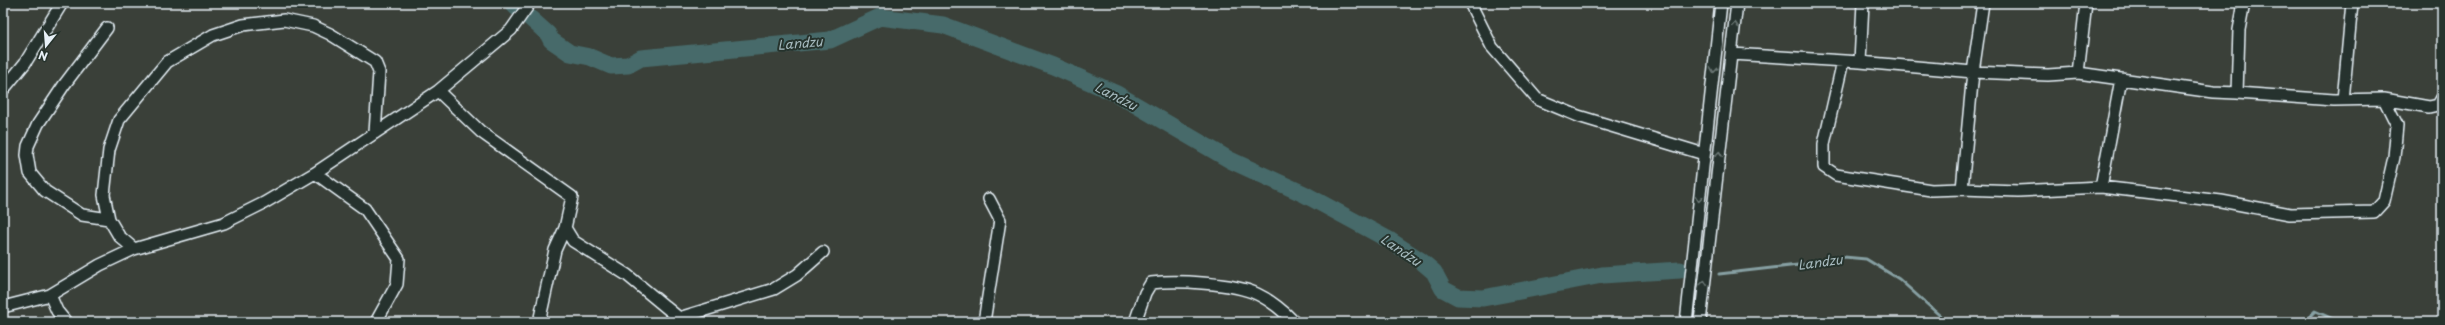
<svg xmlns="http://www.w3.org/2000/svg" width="2445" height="325" viewBox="0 0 2445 325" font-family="'Playpen Sans',sans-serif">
	<rect width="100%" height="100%" fill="#3a4039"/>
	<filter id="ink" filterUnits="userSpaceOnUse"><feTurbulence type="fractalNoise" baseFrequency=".025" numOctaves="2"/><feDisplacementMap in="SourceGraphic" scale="8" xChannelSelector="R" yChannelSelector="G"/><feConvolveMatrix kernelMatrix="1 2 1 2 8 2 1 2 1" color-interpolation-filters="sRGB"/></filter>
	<g filter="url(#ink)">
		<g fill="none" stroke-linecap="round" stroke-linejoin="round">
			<path stroke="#87a0a3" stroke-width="3" d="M1719 274 1816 263 1844 257 1866 259 1899 279 1947 322
				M2304 322 2315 311 2340 322"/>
			<path stroke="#466a6a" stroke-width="17" d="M512 3 517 8
				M530 18 548 34 551 40 570 53 590 57 611 66 628 65 641 58 830 40 880 17 943 25 1053 66 1117 94 1230 160 1304 194 1391 241 1420 260 1434 272 1443 289 1458 297 1483 298 1602 275 1680 270"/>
			<defs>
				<path id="minor" d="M1470 3 1492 47 1537 99 1578 116 1704 154
					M107 28 64 85 38 124 28 146 27 155 30 173 45 191 82 215 109 219
					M1732 54 1860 62 1863 3
					M1843 61 1824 144V167L1836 175 1931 190 1962 189 2018 191 2101 187 2221 201 2290 214 2374 212 2384 201 2394 157 2397 125 2384 99
					M1860 62 1973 72 1983 3
					M2078 73 2086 3
					M3 90 25 63 62 3
					M438 91 481 132 572 197 565 228 573 241 627 275 679 318V322
					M2237 93 2334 100 2384 99 2429 107 2438 105 2442 98
					M2343 100 2352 3
					M315 173 365 209 399 259 397 284 376 322
					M2101 187 2121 79
					M1962 189 1973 72 2048 75 2078 73 2213 92 2237 93 2239 30 2244 3
					M134 249 119 236 109 219 104 195 109 150 119 120 167 62 213 35 243 25 284 20 313 26 330 34 375 62 379 72 375 133
					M50 295 57 311 66 322
					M3 307 50 295 100 265 134 249 224 223 264 203 315 173 438 91 511 30 530 3
					M679 318 774 289 797 275 823 252
					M539 322 555 250 565 228
					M984 322 1000 220 989 199
					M1135 322 1145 293 1151 283C1177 280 1234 283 1257 294 1270 300 1285 312 1294 322
					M1686 322 1721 3
					M1700 322 1737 3"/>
			</defs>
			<use href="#minor" stroke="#e8f1f8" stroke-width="14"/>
			<use href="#minor" stroke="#26332d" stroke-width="11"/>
		</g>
		<defs><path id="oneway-chevron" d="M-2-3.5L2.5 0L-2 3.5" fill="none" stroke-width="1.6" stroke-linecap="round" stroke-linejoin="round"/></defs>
		<g stroke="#6a7674">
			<use href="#oneway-chevron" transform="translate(1735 25) rotate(-85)"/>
			<use href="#oneway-chevron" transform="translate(1714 70) rotate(96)"/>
			<use href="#oneway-chevron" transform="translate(1719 154) rotate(-83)"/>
			<use href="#oneway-chevron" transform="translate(1699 199) rotate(96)"/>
			<use href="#oneway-chevron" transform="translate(1704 283) rotate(-83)"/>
		</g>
	</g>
	<g text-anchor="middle" stroke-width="4" stroke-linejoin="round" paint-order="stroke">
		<g font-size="13" font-style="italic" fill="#a7bbbf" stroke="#26332d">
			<text transform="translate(800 43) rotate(-5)" y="5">Landzu</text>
			<text transform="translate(1116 96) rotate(27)" y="5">Landzu</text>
			<text transform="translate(1401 250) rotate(34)" y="5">Landzu</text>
			<text transform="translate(1820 262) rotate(-8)" y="5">Landzu</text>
		</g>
	</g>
	<rect width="2445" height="325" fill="none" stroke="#26332d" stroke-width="16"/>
	<rect x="8" y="8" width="2429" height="309" fill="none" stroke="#e8f1f8" stroke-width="1.5" filter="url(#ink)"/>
	<g transform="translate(46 46) rotate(197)" stroke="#26332d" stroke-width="3" paint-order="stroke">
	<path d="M0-3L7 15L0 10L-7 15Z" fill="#e8f1f8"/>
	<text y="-6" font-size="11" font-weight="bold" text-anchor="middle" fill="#e8f1f8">N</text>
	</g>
</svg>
